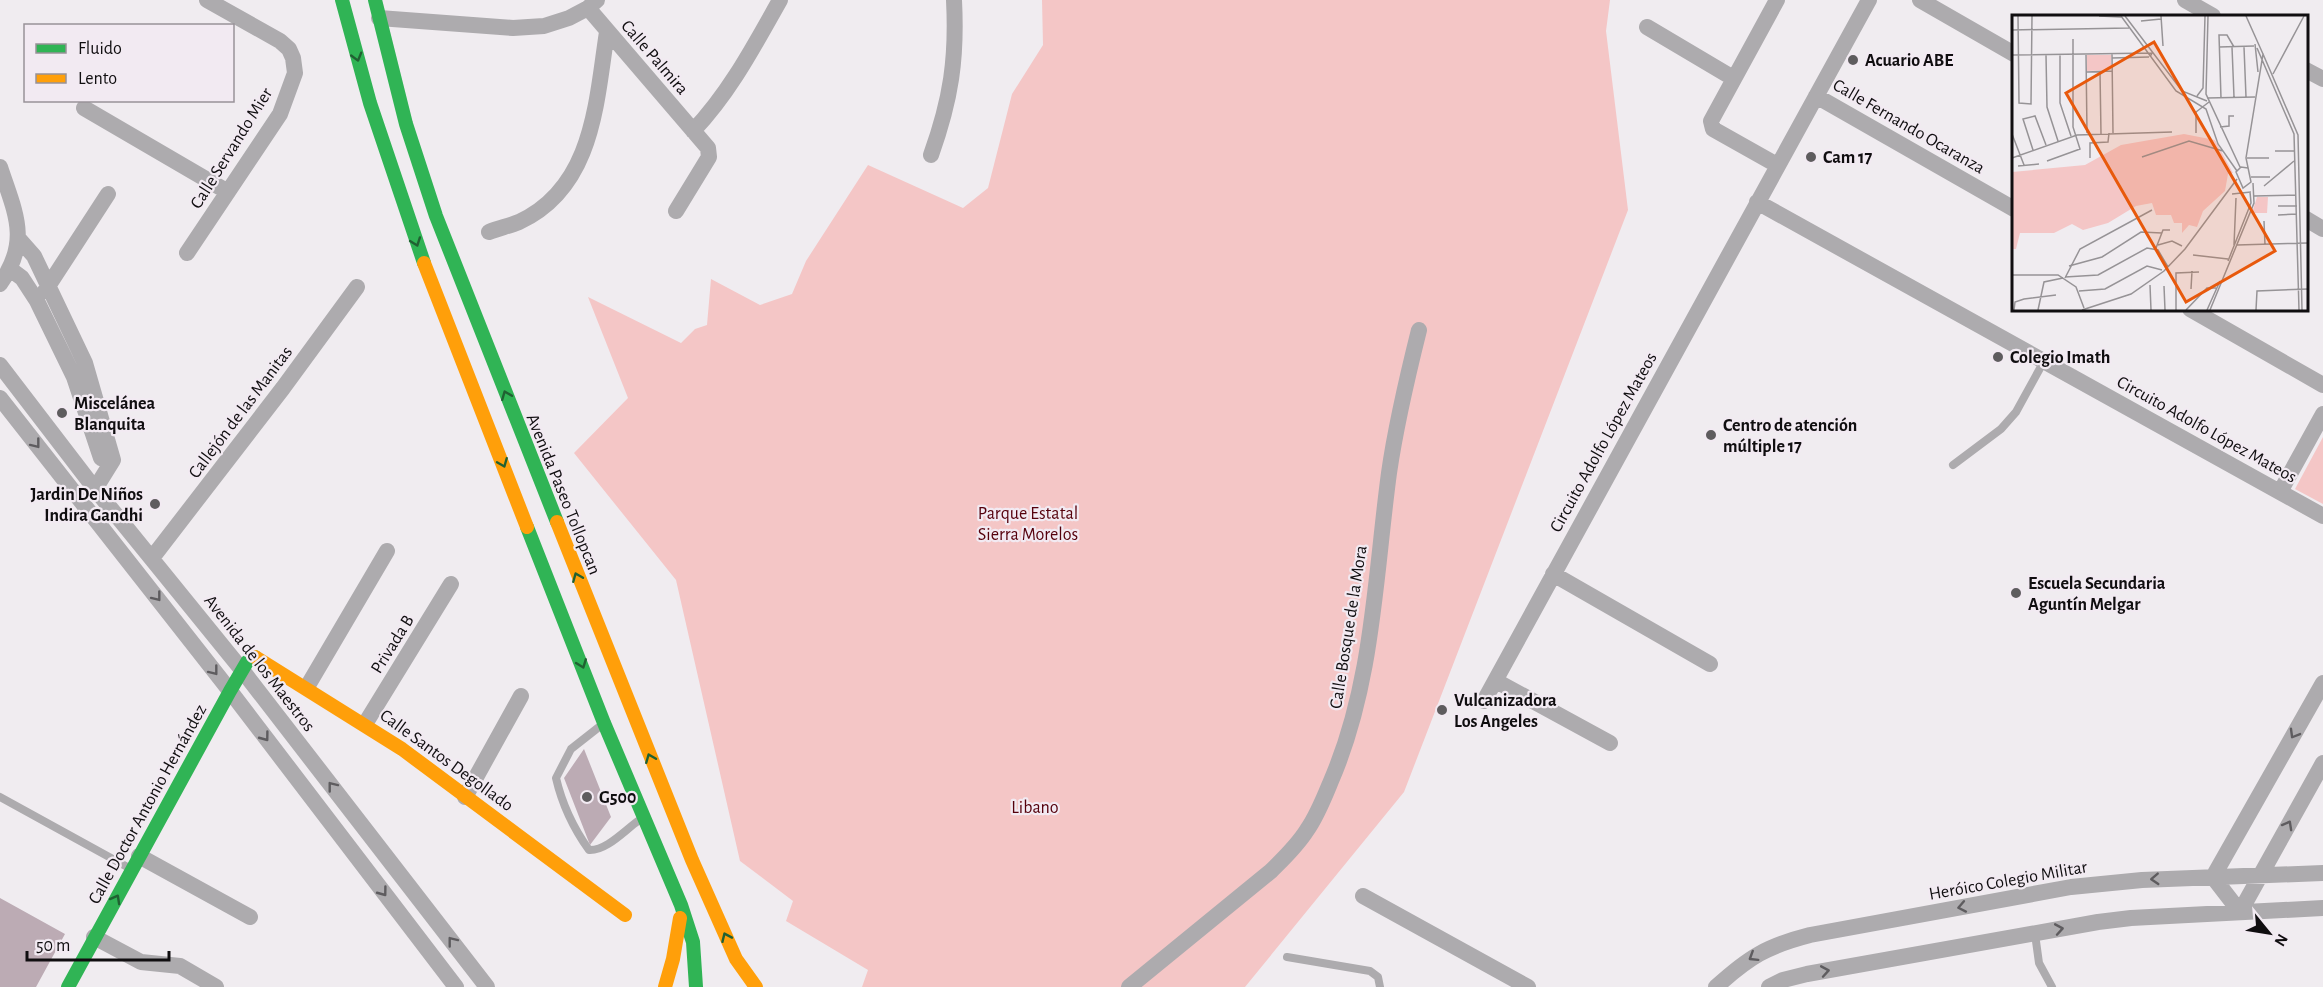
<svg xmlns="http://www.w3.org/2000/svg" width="2323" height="987" viewBox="0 0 2323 987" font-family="'Alegreya Sans',sans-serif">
	<rect width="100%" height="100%" fill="#f0ecf0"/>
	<path fill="#f4c6c6" d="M1042 0H1610L1606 31 1628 210 1404 792 1245 987H862L868 970 786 921 793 901 740 861 676 580 574 453 628 398 588 297 681 343 695 329 707 325 711 279 760 305 792 294 806 261 868 165 963 208 988 188 1012 94 1043 45Z
		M2323 437V504L2295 489Z"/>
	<path fill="#bcabb4" d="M584 749 611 817 590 845 564 778Z
		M0 898 65 934 36 987H0Z"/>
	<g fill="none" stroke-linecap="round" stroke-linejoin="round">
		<path stroke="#adabae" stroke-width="8" d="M1953 465 2001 429 2016 412 2044 361
			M599 727 571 749 556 778C562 804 574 829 589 850 606 851 624 831 638 821
			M0 797 131 869
			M2035 934 2039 963 2052 987
			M1287 957 1370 971 1378 977 1380 987"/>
		<path stroke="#adabae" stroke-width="16" d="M1920 0 2014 54
			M2185 0 2213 16
			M588 8 708 148 709 157 676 211
			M379 18 513 28 544 26 569 18 588 8 597 0
			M1647 27 1733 78
			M2306 70 2323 79
			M1816 96 2014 209
			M84 108 228 192
			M693 131C730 92 754 46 780 0
			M931 155C951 99 957 59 954 0
			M1777 165 1713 129 1711 121 1777 0
			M0 167C15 213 31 240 0 284
			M1757 202 2323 516
			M2306 219 2323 229
			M489 232C499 228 509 226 519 222 594 187 596 102 607 32
			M19 239 34 256 85 363 113 460 95 489
			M187 253 280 114 295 73 293 58 289 49 280 41 207 0
			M10 269 22 278 37 301 74 377 101 458
			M45 291 108 194
			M2190 309 2323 385
			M0 365 95 489 242 670 487 987
			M0 398 230 691 456 987
			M2280 492 2323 414
			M152 558 283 388 357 287
			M1553 574 1710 664
			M1496 681 1610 743
			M307 687 387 551
			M1484 701 1869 0
			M365 724 451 584
			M465 797 521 696
			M139 856 250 917
			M2213 877 2323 683
			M2213 877 2240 912 2323 763
			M1363 896 1528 987
			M94 937 141 962 180 966 216 987
			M1129 987 1271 871C1284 858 1297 846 1307 830 1317 816 1324 798 1331 781 1373 684 1375 577 1389 473 1396 424 1407 378 1419 330
			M1716 987C1749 957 1767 946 1810 935L2071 887 2142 880 2323 873
			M1769 987 1783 980 1807 974 2098 922 2131 918 2323 908"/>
		<path stroke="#30b455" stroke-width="14" d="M342 0 370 103 424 263
			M375 0 406 124 436 216 557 522
			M527 527 604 723 681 905 693 942 696 987
			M68 987 230 691 247 662 255 657"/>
		<path stroke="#ff9f0a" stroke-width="14" d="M424 263 527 527
			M557 522 692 860 736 959 756 987
			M255 657 402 749 625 915
			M665 987 673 959 680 918"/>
	</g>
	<defs><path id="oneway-chevron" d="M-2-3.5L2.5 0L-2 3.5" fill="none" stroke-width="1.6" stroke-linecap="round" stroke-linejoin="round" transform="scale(1.5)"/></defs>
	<g stroke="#206132">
		<use href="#oneway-chevron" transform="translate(357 57) rotate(74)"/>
		<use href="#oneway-chevron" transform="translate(416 242) rotate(70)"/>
		<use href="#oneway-chevron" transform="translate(506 395) rotate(-112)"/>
		<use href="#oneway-chevron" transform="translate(503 463) rotate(68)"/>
		<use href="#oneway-chevron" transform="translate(577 577) rotate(-112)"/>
		<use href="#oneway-chevron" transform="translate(582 664) rotate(69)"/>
		<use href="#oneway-chevron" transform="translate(650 758) rotate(-112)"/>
		<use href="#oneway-chevron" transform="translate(116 899) rotate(-61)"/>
		<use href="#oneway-chevron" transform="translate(726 937) rotate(-114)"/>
	</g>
	<g stroke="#5e5c5f">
		<use href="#oneway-chevron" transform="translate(36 444) rotate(52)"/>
		<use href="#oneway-chevron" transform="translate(157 597) rotate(52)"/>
		<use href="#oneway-chevron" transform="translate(214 671) rotate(52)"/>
		<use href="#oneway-chevron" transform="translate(2294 734) rotate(120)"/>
		<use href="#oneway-chevron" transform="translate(265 737) rotate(53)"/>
		<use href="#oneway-chevron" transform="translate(332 786) rotate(-128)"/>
		<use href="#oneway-chevron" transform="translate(2288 825) rotate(-61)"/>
		<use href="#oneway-chevron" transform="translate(2155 879) rotate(177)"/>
		<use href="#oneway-chevron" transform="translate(383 892) rotate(53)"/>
		<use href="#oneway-chevron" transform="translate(1962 907) rotate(169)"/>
		<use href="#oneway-chevron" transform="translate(2059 929) rotate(-10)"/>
		<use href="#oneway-chevron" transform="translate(452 941) rotate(-128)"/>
		<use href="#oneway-chevron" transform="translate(1753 957) rotate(148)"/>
		<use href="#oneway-chevron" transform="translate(1825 971) rotate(-10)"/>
	</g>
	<g fill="#5e5c5e" stroke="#f2eaf2" stroke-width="2">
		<circle cx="1853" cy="60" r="6"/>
		<circle cx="1811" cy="157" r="6"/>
		<circle cx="1998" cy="357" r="6"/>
		<circle cx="62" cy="413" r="6"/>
		<circle cx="1711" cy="435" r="6"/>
		<circle cx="155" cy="504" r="6"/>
		<circle cx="2016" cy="593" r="6"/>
		<circle cx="1442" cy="710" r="6"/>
		<circle cx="587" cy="797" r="6"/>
	</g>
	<g text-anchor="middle" stroke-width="4.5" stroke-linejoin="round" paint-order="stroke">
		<g font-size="18" fill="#100e10" stroke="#f2eaf2">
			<text transform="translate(655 57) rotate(49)" y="6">Calle Palmira</text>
			<text transform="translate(1909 126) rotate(30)" y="6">Calle Fernando Ocaranza</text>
			<text transform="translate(231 148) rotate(-58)" y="6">Calle Servando Mier</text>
			<text transform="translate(240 412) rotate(-53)" y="6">Callejón de las Manitas</text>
			<text transform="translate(2207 429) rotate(29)" y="6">Circuito Adolfo López Mateos</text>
			<text transform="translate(1603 442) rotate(-61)" y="6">Circuito Adolfo López Mateos</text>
			<text transform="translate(564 494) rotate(68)" y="6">Avenida Paseo Tollopcan</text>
			<text transform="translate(1348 627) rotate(-81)" y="6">Calle Bosque de la Mora</text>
			<text transform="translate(392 644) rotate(-58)" y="6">Privada B</text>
			<text transform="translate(260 663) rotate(52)" y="6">Avenida de los Maestros</text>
			<text transform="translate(447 760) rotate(36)" y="6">Calle Santos Degollado</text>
			<text transform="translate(147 804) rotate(-61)" y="6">Calle Doctor Antonio Hernández</text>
			<text transform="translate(2008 880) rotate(-10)" y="6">Heróico Colegio Militar</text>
		</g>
		<g font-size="18" font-weight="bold" fill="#100e10" stroke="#f2eaf2" text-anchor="start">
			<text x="1865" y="66">Acuario ABE</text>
			<text x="1823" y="163">Cam 17</text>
			<text x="2010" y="363">Colegio Imath</text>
			<text x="74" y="409">Miscelánea<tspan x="74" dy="21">Blanquita</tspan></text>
			<text x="1723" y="431">Centro de atención<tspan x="1723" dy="21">múltiple 17</tspan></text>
			<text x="143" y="500" text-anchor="end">Jardin De Niños<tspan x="143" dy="21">Indira Gandhi</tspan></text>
			<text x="2028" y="589">Escuela Secundaria<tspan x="2028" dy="21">Aguntín Melgar</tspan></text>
			<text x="1454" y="706">Vulcanizadora<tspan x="1454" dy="21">Los Angeles</tspan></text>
			<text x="599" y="803">G500</text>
		</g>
		<g font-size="18" fill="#55000c" stroke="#f2eaf2">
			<text x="1028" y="519">Parque Estatal<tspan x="1028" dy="21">Sierra Morelos</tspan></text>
			<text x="1035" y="813">Libano</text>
		</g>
	</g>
	<g transform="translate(2012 15)">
		<rect width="296" height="296" fill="#f0ecf0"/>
		<path d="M75 40H99V55L75 56ZM172 119 203 125 221 158 216 159 213 176 191 196 185 212 177 210 170 218V208H162L159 200H144L140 188 124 191 96 208 71 215 60 209 42 218H8L4 234H0V157L73 150 109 130ZM245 182H256L255 198H240Z" fill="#f4c6c6"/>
		<path fill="none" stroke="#969396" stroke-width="1.5" d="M6 1 7 88 19 89 20 1M87 1 109 2M109 1 164 76 194 94 206 129 225 156M113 1 170 76 195 86M149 1 151 31M196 1 194 79 228 152M234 1 251 39 234 143 239 167 231 173 224 157 229 152 236 153M129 6 149 4M0 15 117 13M243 29 246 57M207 32 242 31M220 32 222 82M232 32 234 82M245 33 282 119 287 295M48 39V88L59 121M74 39 75 118M100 39 101 118M251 39 286 120 290 295M0 40 140 38 138 42M34 40 35 92 46 126M100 43 137 42M75 57 100 56M88 57 89 119M261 59 292 1M185 81 191 73 193 1M195 83 243 82M209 83 207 20H215L222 32M208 112 217 111V101H222M184 118V97L197 87M0 119 12 150M21 135 11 104 23 101 34 130M263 136H282M130 142 177 126 211 136M0 143 65 120 160 117M78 143V128L96 127 97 118M235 143H257M35 146 68 134 61 112V24M6 151 27 149M239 162H258M252 171 282 146M220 179 239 177M242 181 283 180M266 191H285M266 200 285 199M252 206 253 230M146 230 160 226 170 231M222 230 224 183M225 230 296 228M144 233 151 215H158M181 240 216 244M216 246 239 188 238 177M57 251 90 242 129 217 150 218M0 260H46L64 272 72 293M53 262 86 260 135 233 146 235 156 252M53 263 68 234 140 195M138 270 139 295M152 271 153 295M179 274 180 256M67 276 93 274 135 251 150 255M2 295 3 287 12 284 44 280M26 295 32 267 51 263M70 295 119 279 152 256 173 234 225 164M164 295V258L187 257M174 295 195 273H204M195 295 208 266M198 295 242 188 241 168M244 295 245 276 296 274"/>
		<path fill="#e8590c" fill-opacity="0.15" stroke="#e8590c" stroke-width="3" d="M142 27 263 236 174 287 54 78Z"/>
		<rect width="296" height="296" fill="none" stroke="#100e10" stroke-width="3"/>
	</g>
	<rect x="24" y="24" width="210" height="78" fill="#f2eaf2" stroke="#989298" stroke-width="1.5"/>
	<rect x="36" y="44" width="30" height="9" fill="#30b455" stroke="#989298" stroke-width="1.5"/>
	<text x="78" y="54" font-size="18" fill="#100e10">Fluido</text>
	<rect x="36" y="74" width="30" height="9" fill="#ff9f0a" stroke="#989298" stroke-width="1.5"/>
	<text x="78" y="84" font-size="18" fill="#100e10">Lento</text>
	<g transform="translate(2269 933) rotate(120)" stroke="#f2eaf2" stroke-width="4.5" paint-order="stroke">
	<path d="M0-4.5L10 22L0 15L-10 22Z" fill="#100e10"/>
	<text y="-9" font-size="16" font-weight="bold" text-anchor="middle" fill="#100e10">N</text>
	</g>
	<path d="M27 951v9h142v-9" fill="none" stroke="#100e10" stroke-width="3"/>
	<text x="36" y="951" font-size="18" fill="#100e10" stroke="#f2eaf2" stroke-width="4.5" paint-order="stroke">50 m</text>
</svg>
